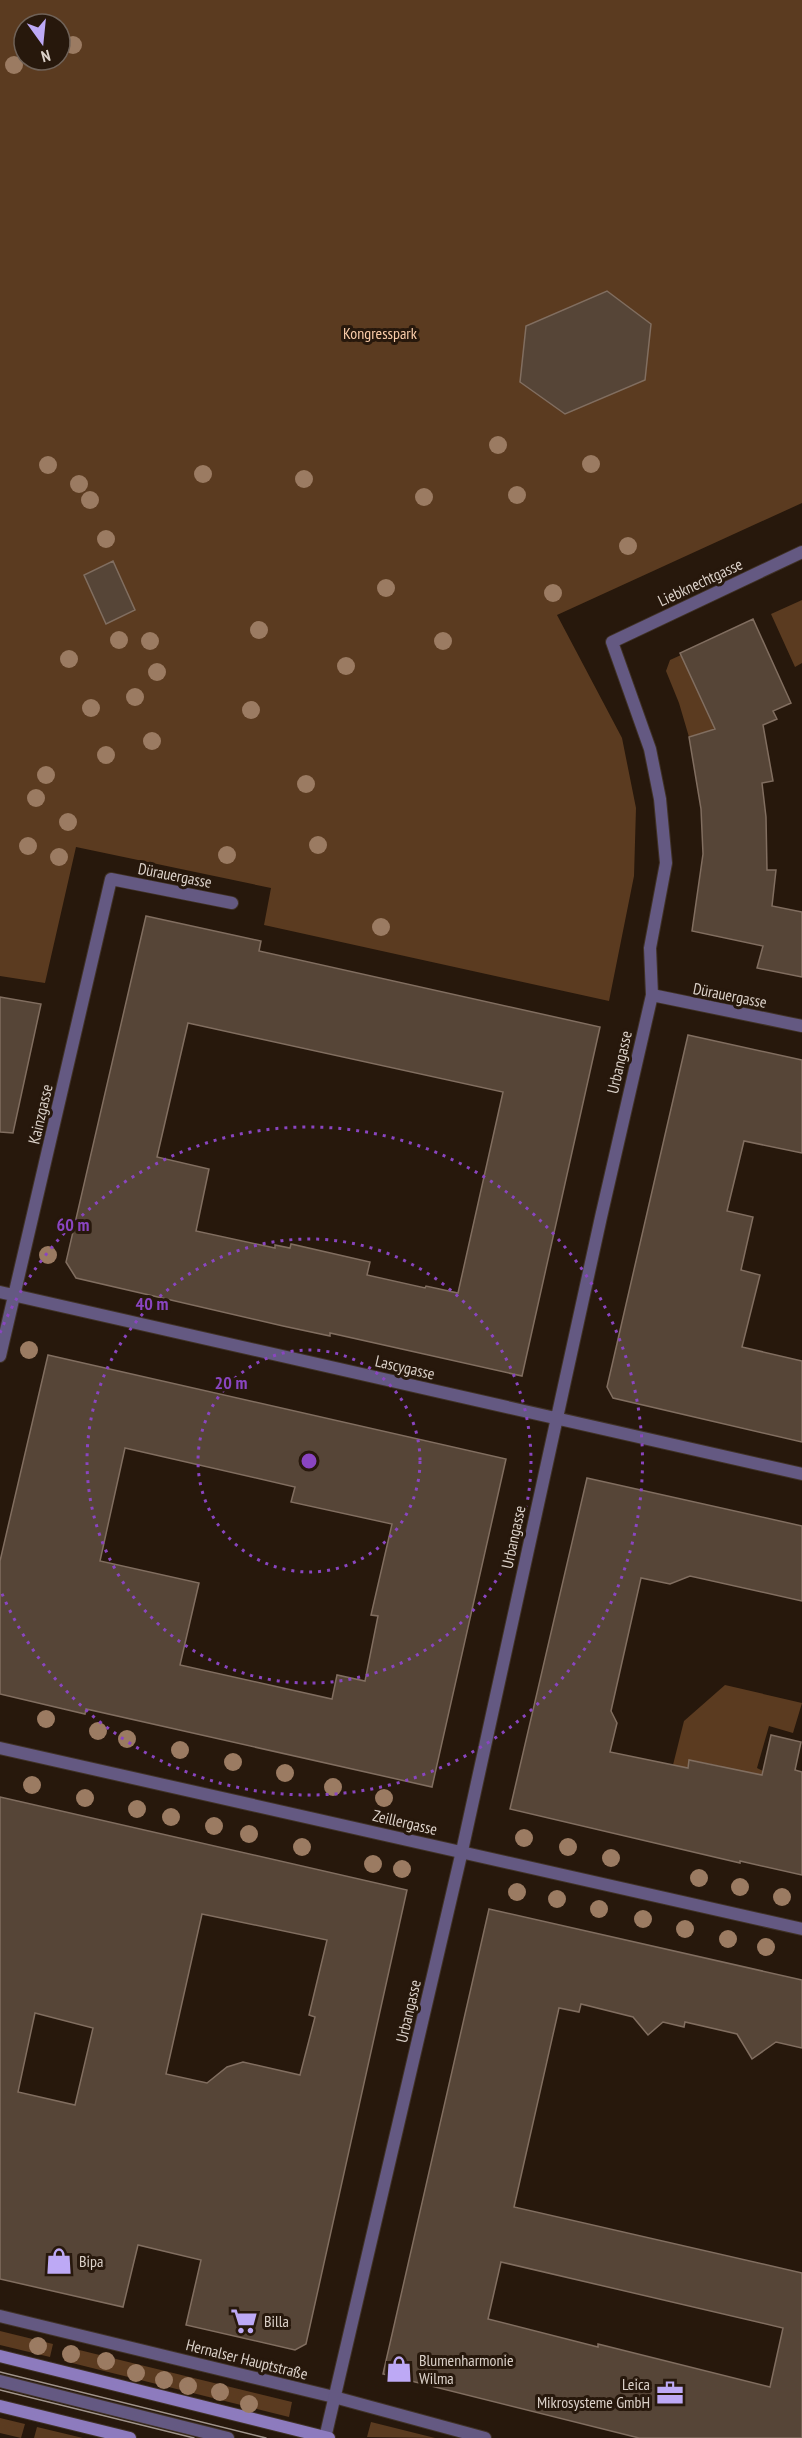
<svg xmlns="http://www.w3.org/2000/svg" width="802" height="2438" viewBox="0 0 802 2438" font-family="'PT Sans Narrow',sans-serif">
	<rect width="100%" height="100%" fill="#27180c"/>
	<path fill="#5b3b20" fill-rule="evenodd" d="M0 0H802V503L557 615 622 738 636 808 634 876 609 1001 264 925 271 888 76 847 45 983 0 976ZM24 24H60V60H24Z
		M802 600V663L795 667 771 614Z
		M681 655 715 729 689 737 679 703 666 671 670 660Z
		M725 1685 802 1703 793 1733 769 1726 757 1768 763 1771 758 1785 721 1766 690 1760 687 1769 673 1765 684 1721Z
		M0 2331 53 2344 50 2357 0 2345Z
		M67 2347 292 2402 289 2417 64 2361Z
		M0 2418 25 2424 21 2438 0 2433Z
		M371 2422 435 2438 367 2437Z
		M37 2427 83 2438H34Z"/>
	<path fill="#564537" stroke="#816e60" stroke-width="1.5" fill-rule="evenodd" d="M607 291 651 324 645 380 565 414 520 382 526 326Z
		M113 561 135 610 106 624 84 575Z
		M753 619 791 703 773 711 777 719 763 725 773 781 762 783 766 817 767 870H776L772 906 802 912V977L757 968 763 946 692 931 703 854 701 809 689 737 715 729 680 653Z
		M146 916 261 941 259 951 600 1027 522 1376 330 1333V1336L283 1326 76 1278 66 1262ZM188 1023 503 1092 458 1293 426 1286 425 1288 367 1275 370 1262 291 1244 290 1248 275 1245V1248L196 1231 209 1169 157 1157Z
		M0 997 41 1004 13 1133 0 1132Z
		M688 1035 802 1060V1153L744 1141 727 1211 753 1217 741 1270 760 1275 742 1347 802 1361V1442L613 1398 607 1387Z
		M48 1355 506 1459 432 1787 86 1709 85 1714 0 1694V1561ZM125 1448 295 1487 291 1502 392 1524 371 1615 378 1616 365 1681 337 1675 332 1699 180 1665 199 1583 100 1561Z
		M587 1478 802 1526V1601L690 1576 670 1584 641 1578 611 1711 617 1723 610 1752 688 1768 689 1760 762 1775 771 1735 801 1742 795 1770 802 1772V1875L740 1861V1863L510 1809Z
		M0 1797 407 1890 306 2344 295 2350 186 2325 201 2260 138 2245 123 2307 0 2279ZM202 1914 327 1940 309 2015 315 2017 300 2075 243 2062 227 2067 207 2083 166 2074ZM35 2013 93 2028 75 2105 18 2092Z
		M489 1909 802 1980V2048L776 2042 752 2059 737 2034 685 2022 684 2027 663 2022 648 2035 633 2017 581 2004 579 2012 559 2008 514 2207 802 2273V2438H639L383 2374ZM501 2262 783 2328 770 2387 598 2344V2347L488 2319Z"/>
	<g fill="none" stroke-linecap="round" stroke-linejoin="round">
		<defs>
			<path id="lane" d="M0 2316 334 2397 485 2438
				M0 2381 228 2438"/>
			<path id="street" d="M652 995 802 1026
				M0 1292 802 1474
				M0 1356 111 879 232 903
				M0 1748 802 1929
				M325 2438 462 1851 601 1217 652 995 650 948 666 863 660 799 650 749 612 642 802 552"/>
			<path id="secondary" d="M0 2356 329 2438
				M0 2406 130 2438"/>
		</defs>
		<use href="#lane" stroke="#403227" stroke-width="14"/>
		<use href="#street" stroke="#403227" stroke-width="14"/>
		<use href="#secondary" stroke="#403227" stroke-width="14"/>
		<use href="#lane" stroke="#645982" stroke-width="12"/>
		<use href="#street" stroke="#645982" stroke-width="12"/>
		<use href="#secondary" stroke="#8d7bbe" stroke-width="12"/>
		<path stroke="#a1958c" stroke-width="1.5" d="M0 2372 266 2438
			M0 2390 194 2438"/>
	</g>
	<g fill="#9b7b62">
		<circle cx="73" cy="45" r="9"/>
		<circle cx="14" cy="65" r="9"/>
		<circle cx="498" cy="445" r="9"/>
		<circle cx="591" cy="464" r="9"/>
		<circle cx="48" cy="465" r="9"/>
		<circle cx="203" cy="474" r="9"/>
		<circle cx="304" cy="479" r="9"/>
		<circle cx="79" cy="484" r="9"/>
		<circle cx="517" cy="495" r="9"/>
		<circle cx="424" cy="497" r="9"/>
		<circle cx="90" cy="500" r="9"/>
		<circle cx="106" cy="539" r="9"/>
		<circle cx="628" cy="546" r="9"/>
		<circle cx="386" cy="588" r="9"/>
		<circle cx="553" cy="593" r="9"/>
		<circle cx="259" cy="630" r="9"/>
		<circle cx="119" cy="640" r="9"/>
		<circle cx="150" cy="641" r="9"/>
		<circle cx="443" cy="641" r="9"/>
		<circle cx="69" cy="659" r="9"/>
		<circle cx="346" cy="666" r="9"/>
		<circle cx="157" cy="672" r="9"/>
		<circle cx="135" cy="697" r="9"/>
		<circle cx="91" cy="708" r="9"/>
		<circle cx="251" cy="710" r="9"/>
		<circle cx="152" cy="741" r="9"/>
		<circle cx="106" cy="755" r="9"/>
		<circle cx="46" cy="775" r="9"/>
		<circle cx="306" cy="784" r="9"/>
		<circle cx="36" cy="798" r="9"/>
		<circle cx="68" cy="822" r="9"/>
		<circle cx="318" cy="845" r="9"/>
		<circle cx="28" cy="846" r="9"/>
		<circle cx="227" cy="855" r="9"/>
		<circle cx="59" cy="857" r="9"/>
		<circle cx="381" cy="927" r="9"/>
		<circle cx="48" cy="1255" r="9"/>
		<circle cx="29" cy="1350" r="9"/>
		<circle cx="46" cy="1719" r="9"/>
		<circle cx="98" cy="1731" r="9"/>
		<circle cx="127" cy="1739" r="9"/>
		<circle cx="180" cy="1750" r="9"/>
		<circle cx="233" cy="1762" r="9"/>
		<circle cx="285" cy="1773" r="9"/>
		<circle cx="32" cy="1785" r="9"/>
		<circle cx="333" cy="1787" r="9"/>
		<circle cx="85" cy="1798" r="9"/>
		<circle cx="384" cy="1798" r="9"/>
		<circle cx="137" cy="1809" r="9"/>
		<circle cx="171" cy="1817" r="9"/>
		<circle cx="214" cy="1826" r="9"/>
		<circle cx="249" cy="1834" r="9"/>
		<circle cx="524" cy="1838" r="9"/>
		<circle cx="302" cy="1847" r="9"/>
		<circle cx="568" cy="1847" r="9"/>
		<circle cx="611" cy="1858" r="9"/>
		<circle cx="373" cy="1864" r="9"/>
		<circle cx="402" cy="1869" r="9"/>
		<circle cx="699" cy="1878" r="9"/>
		<circle cx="740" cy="1887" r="9"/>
		<circle cx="517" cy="1892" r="9"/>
		<circle cx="782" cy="1897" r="9"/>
		<circle cx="557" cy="1899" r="9"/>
		<circle cx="599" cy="1909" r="9"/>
		<circle cx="643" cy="1919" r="9"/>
		<circle cx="685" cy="1929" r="9"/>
		<circle cx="728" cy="1939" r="9"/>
		<circle cx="766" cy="1947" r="9"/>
		<circle cx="38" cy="2346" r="9"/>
		<circle cx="71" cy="2354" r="9"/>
		<circle cx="106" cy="2361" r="9"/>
		<circle cx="136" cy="2373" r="9"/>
		<circle cx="164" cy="2380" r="9"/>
		<circle cx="188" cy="2386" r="9"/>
		<circle cx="220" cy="2392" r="9"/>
		<circle cx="249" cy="2404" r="9"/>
	</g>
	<g fill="none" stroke="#8a45c1" stroke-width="3" stroke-dasharray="3 6">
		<circle cx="309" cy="1461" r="111"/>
		<circle cx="309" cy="1461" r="222"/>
		<path d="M0 1333A334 334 0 1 1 0 1589"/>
	</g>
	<defs>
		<symbol id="shop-bare" viewBox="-9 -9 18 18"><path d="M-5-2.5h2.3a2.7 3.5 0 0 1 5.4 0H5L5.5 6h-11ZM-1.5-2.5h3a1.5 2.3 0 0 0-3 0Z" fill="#bda9f5" stroke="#27180c" stroke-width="2.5" paint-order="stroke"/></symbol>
		<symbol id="supermarket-bare" viewBox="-9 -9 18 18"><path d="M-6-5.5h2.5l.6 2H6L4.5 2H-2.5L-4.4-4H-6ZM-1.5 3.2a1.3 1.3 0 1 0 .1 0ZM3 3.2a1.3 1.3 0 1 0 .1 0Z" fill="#bda9f5" stroke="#27180c" stroke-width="2.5" paint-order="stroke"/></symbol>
		<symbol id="office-bare" viewBox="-9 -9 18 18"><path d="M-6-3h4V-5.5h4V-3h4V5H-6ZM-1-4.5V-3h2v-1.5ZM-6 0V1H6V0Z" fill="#bda9f5" stroke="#27180c" stroke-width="2.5" paint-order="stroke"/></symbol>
	</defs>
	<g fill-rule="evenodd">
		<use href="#shop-bare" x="40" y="2242" width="38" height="38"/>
		<use href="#supermarket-bare" x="225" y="2302" width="38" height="38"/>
		<use href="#shop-bare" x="380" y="2350" width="38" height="38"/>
		<use href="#office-bare" x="651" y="2374" width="38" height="38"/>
	</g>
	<g text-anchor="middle" stroke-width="6" stroke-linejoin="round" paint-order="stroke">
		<g font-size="16" fill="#facca9" stroke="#27180c">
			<text x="380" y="339">Kongresspark</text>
		</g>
		<g font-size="16" fill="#dcd2ca" stroke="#27180c">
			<text transform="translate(700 582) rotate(-25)" y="6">Liebknechtgasse</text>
			<text transform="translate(175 875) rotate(11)" y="6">Dürauergasse</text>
			<text transform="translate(730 995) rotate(11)" y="6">Dürauergasse</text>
			<text transform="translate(619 1062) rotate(-77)" y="6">Urbangasse</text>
			<text transform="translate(40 1114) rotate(-77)" y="6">Kainzgasse</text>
			<text transform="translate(405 1367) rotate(13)" y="6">Lascygasse</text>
			<text transform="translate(513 1537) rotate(-78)" y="6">Urbangasse</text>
			<text transform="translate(405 1822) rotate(13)" y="6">Zeillergasse</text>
			<text transform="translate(408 2011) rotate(-77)" y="6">Urbangasse</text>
			<text transform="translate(247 2359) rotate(14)" y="6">Hernalser Hauptstraße</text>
		</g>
		<g font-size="16" fill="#dcd2ca" stroke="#27180c" text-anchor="start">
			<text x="79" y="2267">Bipa</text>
			<text x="264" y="2327">Billa</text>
			<text x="419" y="2366">Blumenharmonie<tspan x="419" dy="18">Wilma</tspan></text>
			<text x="650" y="2390" text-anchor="end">Leica<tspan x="650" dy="18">Mikrosysteme GmbH</tspan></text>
		</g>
	</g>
	<circle cx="309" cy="1461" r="9" fill="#8a45c1" stroke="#27180c" stroke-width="3"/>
	<g font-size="18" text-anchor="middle" font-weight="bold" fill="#8a45c1" stroke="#27180c" stroke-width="6" stroke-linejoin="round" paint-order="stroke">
		<text x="73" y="1231">60 m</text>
		<text x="152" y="1310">40 m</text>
		<text x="231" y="1389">20 m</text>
	</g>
	<g transform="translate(42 42) rotate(165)"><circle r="28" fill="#27180c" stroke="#6f6258" stroke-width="1.5"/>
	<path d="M0-4.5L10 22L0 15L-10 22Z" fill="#bda9f5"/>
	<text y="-9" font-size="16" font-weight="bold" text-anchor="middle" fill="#dcd2ca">N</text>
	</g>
</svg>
